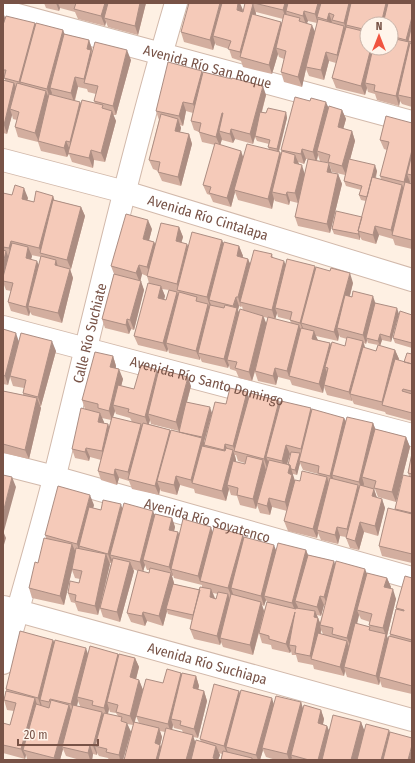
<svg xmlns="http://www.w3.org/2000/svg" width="415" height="763" viewBox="0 0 415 763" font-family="'Fira Sans Condensed',sans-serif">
	<rect width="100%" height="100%" fill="#fef0e3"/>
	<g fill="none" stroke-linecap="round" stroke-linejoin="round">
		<defs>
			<g id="minor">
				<path id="s1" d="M3 11 412 122"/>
				<path id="s2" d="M3 160 125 192 412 280"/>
				<path id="s3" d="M3 327 86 349 412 435"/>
				<path id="s4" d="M3 464 54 477 412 578"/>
				<path id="s5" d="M4 607 412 720"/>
				<path id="s6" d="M3 663C20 601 39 538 55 475 94 317 130 159 176 3"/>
			</g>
		</defs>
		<use href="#minor" stroke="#d2b9ab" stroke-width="24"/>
		<use href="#minor" stroke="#fff" stroke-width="22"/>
	</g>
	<path fill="#d3ae9f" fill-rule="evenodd" d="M44 3H146L138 35 108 27 106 22 105 26 78 19 75 12 60 8 59 11 46 8Z
		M241 3H412V107L402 104 400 101 399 106 377 100 375 94 368 92 367 88 365 95 336 88 332 78 336 63 329 61 324 80 309 76 306 69 302 87 284 82 281 72 284 59 279 57 278 54 272 74 243 67 241 61 232 58 229 49 216 45 215 43 213 50 184 42 181 32 243 10 242 12H243L245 4ZM256 12 283 19 282 24 281 22 256 15ZM308 21 317 23 315 32 307 23ZM367 24H391V48H367Z
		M3 15H4L5 18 36 26 63 30 64 34 89 40 92 49V53L131 60 116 115H113L116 121 105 162 94 160 93 168 72 162 69 154 67 157 41 151 38 142 18 137 15 127 17 120 13 119 12 115 7 134 3 133V80L5 81V79L3 78ZM78 87 87 89 88 92 96 94 94 101 95 103 81 104 75 101Z
		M202 71 203 74 266 95 262 112 266 113 286 112 287 118 279 152H280L281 155 282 152 281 150 328 108 342 110 346 119 343 129 352 131 355 141 350 159 377 171 376 178 381 179 380 176 387 150 384 149 380 140 386 116 412 175V184L410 183V182L409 183 412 184V249L395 245 393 239 379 235 376 244 362 240 360 237V240L334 234 332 229 362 217 366 201 361 200 359 195 361 190 346 186 344 181 345 175 332 172 329 163 320 161 318 155 317 161 332 173 338 174 342 184 330 233 298 226 295 217 298 203 290 201 289 205 275 201 274 199 272 209 238 200 235 192 231 207 213 202 210 195 207 194 203 185 215 145 202 142 199 132 194 130 191 121 193 113 186 111 183 126 180 125 181 128 180 132 189 134 192 144 181 186 162 181 158 172V171L153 169 149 160 159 120 156 111ZM255 137 257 141 269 144 268 147 269 149 243 157 241 151 220 145 222 139V140L233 143 235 139 253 144ZM306 159H308L305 174 298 162 304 164Z
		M3 193 12 195 28 198 27 200 34 202 53 196 54 200 81 207 85 216 71 269H70L73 278 62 323 32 315 30 312 29 316 11 311 8 302 11 291 6 290 4 285 3 287ZM31 255 41 257 39 265 31 259 32 256Z
		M179 227 183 237 181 243 187 244 188 247 224 244 239 246 243 256 242 257 248 259 250 264 272 254 273 258 286 264 316 269 353 283 350 296 376 303 399 314 391 342 382 340 380 346 395 350 399 359 398 360 404 362 412 354V421L386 414 385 412 354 404 352 400V401L327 395 324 387 323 393 292 385 290 380 278 377 276 385 258 381 255 372 252 381 239 378 236 371 230 369 229 365 228 368 202 362 200 358V360L169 353 168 349 167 352 138 345 134 336 149 283 147 276 142 274 140 280 144 290 134 330 131 329 129 334 105 328 102 319 114 274 111 266 152 229 149 240 154 242 155 244ZM162 289 169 290 166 300 164 299 165 296ZM239 306 241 307 242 306 243 310 239 313 238 310ZM277 313 278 317 290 320 291 323 275 319ZM264 317 268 318 266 324ZM339 335 340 337 347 339 345 346 331 345 330 343 318 340 316 336 338 341ZM367 340 368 343 378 345 376 351 365 348 364 343 366 344Z
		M412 315V348L395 343 393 338Z
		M3 329 19 341 56 351 41 406H40L41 408 29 459 3 453V391L23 395V393L24 388 13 386 10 377 8 385 3 384Z
		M113 356 116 366V368L123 379 121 386 134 389 158 372 191 386 187 402 212 413 204 442V443L226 404 247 392 249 398 279 401 280 405 344 418 346 421 373 423 375 429 406 437 410 447 396 502 378 497 375 489H374L377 498 382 499 385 508 378 536 364 532 359 550 350 548 346 538V537L340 536 338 544 321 540 318 533 317 538 288 531 284 521 287 511 272 507 270 515 260 513 257 505 256 509 240 505 237 496 231 495 229 489 226 501 195 493 194 489 180 485 177 495 161 491 160 489 159 495 132 489 129 481 119 478 117 485 101 480 98 471 101 460 90 457 89 461 75 458 72 449 85 409 82 400ZM115 411 116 414 130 418 132 422 113 417ZM102 418 111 420 109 427 108 424 104 423ZM150 420 151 424 179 431V432H170V430L149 424ZM290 454 291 455 288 465H287ZM235 455H236L238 461 245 463V464L236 462V460ZM300 463 303 470 318 474 319 475 295 482 293 476V474L297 475Z
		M412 453V563L382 556 379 546 395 510V509L409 476 408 473Z
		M94 505 93 508 101 510 122 509 155 514 172 518 175 527 174 531 178 532 179 535 213 532 243 535 244 539 276 550H306L308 555 334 561 335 565 367 574 387 578 391 587 390 589 396 599 387 636 388 640 390 637V634L396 609V608L412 578V694L382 687 380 681 379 685 347 677 345 671 344 676 314 669 313 665 298 662 296 655H292L291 651 290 653 272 649 271 645 262 643 259 633 253 655 223 647 221 642 220 645 194 639 190 629 192 620 168 614 167 611 163 626 147 621 145 626 131 622 127 613 138 571 133 569 134 571 120 622 103 617 100 608 98 615 78 611 75 603 71 602 68 593 79 583 80 579 75 578 72 570 64 605 32 598 29 588 38 563 46 538 45 535ZM109 563H111L100 608 110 564ZM145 565 147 570H150L149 573 143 572ZM173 575 174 578 202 585V587L200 590 174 584V583L172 576H173ZM213 593 218 594 216 599 215 598ZM266 600 267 602 264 611 262 605 264 606ZM324 605H325L320 623 317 615 321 616ZM359 615 361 619 370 622 369 625 370 627 357 624ZM321 630 323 634H321Z
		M53 640 54 642 88 654H118L119 655 135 658 139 667 136 679 139 680 143 690 134 722 139 723 136 716 163 683 181 673 182 675 196 676 199 686 198 690 204 691 207 701 198 738 193 737 195 742H201L200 739 240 694 274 704 301 702 303 709 321 710 324 719 323 724 327 726 329 731 361 722 364 731 390 733 412 760H292V758L291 760H276L266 757 263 750 260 760H221L222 754 219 753 220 755 218 760H124L133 725 127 724 131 732 123 760H109L108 758 99 756 97 753V755L93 754 92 760H80L66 756 63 749 60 760H30L27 759 26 755 25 759 3 753V723L10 725 14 711 7 710 4 700 6 691V689ZM78 701 80 706H77ZM109 709 110 712 116 713 118 716 108 714ZM173 725 174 728 182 730 183 733 172 730ZM160 731 165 732 161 747 160 745 162 737Z"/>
	<path fill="#ac8d82" d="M56 3H58L60 8 59 11Z
		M105 3H111L104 18 106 22 105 26 101 16Z
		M140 3H146L138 35 135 26Z
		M220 3H224L213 36 215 43 213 50 210 40Z
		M238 3H240L243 10 240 20 237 10Z
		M285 3H291L286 11 287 16 286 20 283 10Z
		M318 3H325L317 17 319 22 318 24 315 14Z
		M349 3H355L346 25 348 30 347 33 344 23Z
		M386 3H391L386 24H381Z
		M253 4 256 14 244 58H242L240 52Z
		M304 11 308 21 306 25 303 16Z
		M329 13 332 22 330 29 327 20Z
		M4 15 7 25 3 42V18Z
		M412 17V40L408 41 412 51 398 95 400 101 399 106 396 96 408 45 406 40Z
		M281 22 284 31 276 48 278 54 272 74 269 65Z
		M35 23 38 33 20 82 23 90V91L19 82Z
		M312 25 316 34 306 67V69L302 87 298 77Z
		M344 26 348 35 341 64 337 55Z
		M63 30 67 40 50 88 52 93 50 99 47 89Z
		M89 40 92 49 91 52 94 60 85 83 84 79 87 49Z
		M371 48H377L365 83 367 88 365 95 361 86Z
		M127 50 131 60 116 115 113 106Z
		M326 52 329 61 324 80 321 70Z
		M202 71 205 80 197 114 193 104Z
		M75 77 78 87 74 102 71 93Z
		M14 83 18 92 10 109 12 115 7 134 4 125Z
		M263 86 266 95 253 144 250 134Z
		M46 91 50 101 39 142 35 133Z
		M80 102 84 112 73 151 70 142Z
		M183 102 186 111 183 126 179 116Z
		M326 102 330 111 317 151 318 155 316 162 313 152Z
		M342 110 346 119 341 137 338 127Z
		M112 111 116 121 105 162 101 153Z
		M286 112 287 118 278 154 277 149Z
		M222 113 226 123 219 131 222 139 220 146 216 137Z
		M178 119 181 128 178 140 175 131Z
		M231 129 235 139 233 143 230 134Z
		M352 131 355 141 346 175 342 166Z
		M189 134 192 144 181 186 178 177Z
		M66 141 70 150 67 157 64 148Z
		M302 149 306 159 304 164 301 154Z
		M91 150 94 160 93 168 89 158Z
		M412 150V173L407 174 410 182 407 191 404 182Z
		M241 151 244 160 234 190 235 192 231 207 227 198Z
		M280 152 284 162 272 192 274 199 272 209 268 199Z
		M295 155 299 164 294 163Z
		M329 163 332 173 327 172Z
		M302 165 305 175 298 203 295 193Z
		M375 165 377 171 369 202 367 197Z
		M338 174 342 184 330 233 327 224Z
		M402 185 406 194 393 236 391 230Z
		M24 188 28 198 25 208 22 199Z
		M287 192 290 201 289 205 286 195Z
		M53 196 56 205 41 253 39 248Z
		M81 207 85 216 71 269 67 260Z
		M148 220 152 229 147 248 143 239Z
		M375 226 379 235 376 244 373 235Z
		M179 227 183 237 179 251 176 241Z
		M359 232 360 237V240L358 234Z
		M222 240 226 249 209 300 211 305 210 307 207 297Z
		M11 241 14 250 12 258 9 248Z
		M154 242 158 251 151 277 147 267Z
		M187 244 191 254 179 290 177 284Z
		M239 246 243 256 240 266 237 256Z
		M28 247 32 256 29 267 26 258Z
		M6 251 10 261 3 281V264Z
		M248 259 252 268 240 302 241 307 238 297Z
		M56 260 59 270 55 265Z
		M37 261 41 270 28 306 30 312 29 316 26 307Z
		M284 261 288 270 275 308 277 313 275 320 272 310Z
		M139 265 142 274 140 283 136 273Z
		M315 266 318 276 301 323 304 330V332L300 323Z
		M70 269 73 278 62 323 58 313Z
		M350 273 353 283 341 329 337 328 339 335 338 341 334 332Z
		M141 281 144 290 134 330 130 320Z
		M161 286 165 296 162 307 158 298Z
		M177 292 180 302 166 343 168 349 167 352 163 343Z
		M373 296 376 305 366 338 367 340 366 344 363 335Z
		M236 297 239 306 238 310 241 318 227 360 229 365 228 368 224 359 236 314 233 306Z
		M208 304 212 314 198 353 200 358V360L196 351Z
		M397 308 399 314 391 342 390 337Z
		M263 316 267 325 252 381 249 372Z
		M127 319 131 329 129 334 126 325Z
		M299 325 302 334 289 376 287 371Z
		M314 331 318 341 312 339Z
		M16 333 19 342 10 376V377L8 385 5 376Z
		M380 334 382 340 380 346 378 341Z
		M52 341 56 351 41 406 38 397Z
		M363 341 366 351 350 394 352 400V401L349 392Z
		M330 343 333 353 328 368 325 367 328 375 324 385V387L323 393 319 384Z
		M395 350 399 359 386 406 382 405V402Z
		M113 356 116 366 114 376 110 367Z
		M275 368 278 377 276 385 273 376Z
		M119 369 123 379 116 406 113 405 115 411 112 420 109 411Z
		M157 370 161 379 148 414 150 420 148 426 145 417Z
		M188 377 191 386 179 431 176 422Z
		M247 392 250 402 235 452 233 446Z
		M37 398 41 408 29 459 25 450Z
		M279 401 282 410 266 457 269 463 267 468 264 459Z
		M210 407 212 413 204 442 205 449 192 483 191 480Z
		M311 408 314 418 304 458 301 449Z
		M100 413 104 422 102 432 98 422Z
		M344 418 348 427 332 475 334 481 333 485 330 476Z
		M373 423 377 433 362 477 364 484 362 491 359 482Z
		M108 424 111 433 105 461 102 451Z
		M141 424 144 433 131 480 128 472Z
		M170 430 173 439 157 481 160 489 159 495 155 486Z
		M406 437 410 447 396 502 392 492Z
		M225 444 229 453 227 460 224 450Z
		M286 445 290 454 285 471 282 461Z
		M86 448 90 457 89 461 85 452Z
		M233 450 236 460 229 486 227 485 229 489 226 501 222 491Z
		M300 453 301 459 299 461 300 463 297 475 295 470Z
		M263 460 266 470 257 503V505L256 509 253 499Z
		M290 465 296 484 288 512 285 502 288 473Z
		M115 469 119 478 117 485 114 475Z
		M176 476 180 485 177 495 174 485Z
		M12 477 16 487 4 531 3 527V513Z
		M327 477 330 487 317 530 318 533 317 538 313 529Z
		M358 485 361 494 350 538 347 529Z
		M374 489 377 498 372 496Z
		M90 495 94 505 82 547 79 546 81 552 80 554 77 544Z
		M269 498 272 507 270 515 267 506Z
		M382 499 385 508 378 536 375 526Z
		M121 504 124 514 110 555 112 560 111 563 108 554Z
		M153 511 157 520 143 560 145 565 143 572 140 562Z
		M172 518 175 527 172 539 169 530Z
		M360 522 364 532 359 550 355 541Z
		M211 527 214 536 200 581 198 576Z
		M337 527 340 536 338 544 335 535Z
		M3 531 6 538 3 548Z
		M178 532 182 542 171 569 173 575V576L169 567Z
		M243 535 246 544 231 588 233 594 232 598 228 588Z
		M72 544 76 553 72 569V570L64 605 60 596Z
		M274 545 278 555 264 596 266 600 264 606 261 596Z
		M306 550 310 560 295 601 298 607 296 613 292 603Z
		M106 554 110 564 98 615 95 606Z
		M334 561 337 571 328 606 324 597Z
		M130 562 134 571 120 622 117 612Z
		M365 569 369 578 357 610 359 615 351 648 347 638Z
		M171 573 174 583 167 609H166L167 611 163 626 159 616Z
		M387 578 391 587 388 597 384 587Z
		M211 589 215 599 210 597Z
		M393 589 396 599 387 636 390 644 379 677 380 681 379 685 376 676 386 636 383 628Z
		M228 594 231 603 220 638 221 642 220 645 217 636Z
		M320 596 324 605 321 616 317 607Z
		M261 602 264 611 253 655 250 645Z
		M315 611 321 625H320L321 630 315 660H312L310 656 314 617Z
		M143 612 147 621 145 626 142 616Z
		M295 612 289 645 291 651 290 653 286 644Z
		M53 640 57 649 40 700 42 706 41 707 38 698Z
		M347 641 350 650 344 667 345 671 344 676 340 667Z
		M86 648 89 657 77 697 78 701 75 714 71 704Z
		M118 654 122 663 107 702 109 709 107 717 104 708Z
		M135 658 139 667 134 687 130 677Z
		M181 673 185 683 171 719 173 725 171 734 168 724Z
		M196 676 199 686 196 698 193 688Z
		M139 680 143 690 134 725 130 716Z
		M204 691 207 701 198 738 194 729Z
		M239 691 243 700 226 747 228 753V756L224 746Z
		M35 698 38 708 23 750 26 755 25 759 21 749Z
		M272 698 275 708 262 748 263 750 260 760H258L256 755Z
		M301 702 304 712 291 755 292 758 291 760H289L287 754Z
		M69 705 73 715 62 747 63 749 60 760H55L54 758Z
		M321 710 324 719 321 733 318 723Z
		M102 712 105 721 95 746 97 753V755L93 746Z
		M361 722 365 732 357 760H351Z
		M127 723 131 732 123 760H120L119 755Z
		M327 726 331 735 324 760H318Z
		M159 728 162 737 160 746V745L164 754 162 760H156L155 743Z
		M389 730 393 740 387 760H381Z
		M193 735 196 745 192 760H186Z
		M90 745 93 754 92 760H90L88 753Z
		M412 745V760H408Z
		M216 746 220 755 218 760H214L213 758Z"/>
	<path fill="#f5cab9" stroke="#ac8d82" d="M76 3H105L101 16 74 9Z
		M108 3H140L135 26 104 18Z
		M189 3H220L210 40 181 32Z
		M222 3H238L237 10 243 12 245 3H249L253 4 240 52 228 49 231 41 213 36Z
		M254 3H285L283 10Z
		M288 3H318L315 14 304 11 303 16 286 11Z
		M321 3H349L344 23 332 20 334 15 329 13 327 20 317 17Z
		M351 3H386L381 24H367V30L346 25Z
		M388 3H412V17L406 40 391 36V24H383Z
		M252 14 281 22 269 65 240 57Z
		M284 14 300 18 299 21 312 25 298 77 281 72 286 51 276 48Z
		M6 16 35 23 19 82 4 78 6 70H3V25Z
		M318 19 344 26 337 55 326 52 321 70 306 67Z
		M36 23 63 30 47 89 20 82Z
		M412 25V42L408 41Z
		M346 27 367 32V48H371L361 86 332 78Z
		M64 34 89 40 87 49 91 50 84 79 75 77 71 93 50 88Z
		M391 38 409 42 396 96 374 91 375 85 365 83 373 48H391Z
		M95 42 127 50 113 106 94 101 98 86 84 83Z
		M410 43 412 44V98L398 95Z
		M168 62 202 71 193 104 183 102 179 116 156 111Z
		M203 72 232 79V78L263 86 250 134 231 129 230 134 219 131 223 113H222L216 137 199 132 201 123 191 121Z
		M3 80 14 83 4 125H3Z
		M17 83 46 91 35 133 15 127 19 112 10 109Z
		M49 94 80 102 70 142 66 141 64 148 38 141Z
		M295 97 310 101 311 98 326 102 313 152 302 149 301 154 281 150Z
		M82 100 103 105 102 108 112 111 101 153 91 150 89 158 68 153Z
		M329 106 342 110 338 127 352 131 342 166 328 162 330 155 317 151Z
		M268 108 286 112 277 149 268 147 270 140 255 136 260 112 266 113Z
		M161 114 178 119 175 131 189 134 178 177 158 172 160 162 149 160Z
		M386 116 412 123V150L404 182 380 176 389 142 380 140Z
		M215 143 241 151 227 198 209 193 211 187 203 185Z
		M247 144 280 152 268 199 234 190Z
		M282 151 295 155 294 163 302 165 295 193 287 192 286 195 272 192Z
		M412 154V175L407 174Z
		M308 159 329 163 327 172 338 174 327 224 295 217Z
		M349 159 375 165 367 197 359 195 362 186 344 181Z
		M372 177 402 185 391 230 375 226 373 235 358 231Z
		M405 182 412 184V240L392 235Z
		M15 185 24 188 22 199 34 202 36 191 53 196 39 248 11 241 9 248 3 247V193L12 195Z
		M53 200 81 207 67 260 40 253Z
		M336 211 362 217 358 231 359 232 358 234 332 229Z
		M126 214 148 220 143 239 154 242 147 267 139 265 136 273 111 266Z
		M161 223 179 227 176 241 187 244 177 284 147 276Z
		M192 232 222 240 207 297 177 290Z
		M224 242 239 246 237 256 248 259 238 297H236L233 306 209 300Z
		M12 243 28 247 26 258 37 261 26 307 8 302 13 283 3 281V277Z
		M3 250 6 251 3 264Z
		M254 250 272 254 271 257 284 261 272 310 240 302Z
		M41 256 56 260 55 265 70 269 58 313 28 306Z
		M287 259 315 266 300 323 290 320 292 312 275 308Z
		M316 267 330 271 331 268 350 273 334 332 301 323Z
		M114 274 141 281 130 320 127 319 126 325 102 319Z
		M148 283 161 286 158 298 166 300 169 290 177 292 163 343 134 336Z
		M353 291 373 296 363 335 337 328 345 295 352 297Z
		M179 292 197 297 196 301 208 304 196 351 166 343Z
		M375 303 397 308 390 337 380 334 378 341 366 338Z
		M210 305 224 308 225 305 237 308 224 359 198 353Z
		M240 309 263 316 249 372 235 368 237 362 227 360Z
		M400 311 412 315V343L393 338Z
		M268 317 299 325 287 371 275 368 273 376 255 371Z
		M301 328 314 331 312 339 330 343 319 384 289 376Z
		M3 329 16 333 5 376 3 375Z
		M21 333 52 341 38 397 23 393 26 380 10 376Z
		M347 337 363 341 349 392 324 385 328 368 325 367 332 342 345 346Z
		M378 345 395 350 382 402 350 394 363 347 376 351Z
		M95 352 113 356 110 367 119 369 109 411 98 408V404L82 400Z
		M407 353 412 354V364L404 362Z
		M395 359 412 364V389L411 391 403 389 402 391 412 394V413L382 405Z
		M141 365 157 370 145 417 128 412 129 409 113 405 118 385 134 389Z
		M159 369 188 377 176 422 148 414Z
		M230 388 247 392 233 446 225 444 224 450 204 445 215 402 226 404Z
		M3 391 37 398 25 450 3 444Z
		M250 393 279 401 264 459 234 451Z
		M281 401 311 408 301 449 286 445 282 461 266 457Z
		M186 402 210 407 202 437 179 432Z
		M81 408 100 413 98 422 108 424 102 451 86 448 85 452 72 449Z
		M312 409 344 418 330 476 318 473 319 466 299 461Z
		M112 417 141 424 128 472 115 469 114 475 98 471Z
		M347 417 373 423 359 482 332 475Z
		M143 423 170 430 155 486 128 479Z
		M375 429 406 437 392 492 374 488 376 481 362 477Z
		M171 430 202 438 191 480 176 476 174 485 157 481Z
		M202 446 225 451 226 448 233 450 222 491 192 483Z
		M291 452 300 453 295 470 291 469 290 465H288Z
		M412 453V474L408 473Z
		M247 456 263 460 253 499 237 495 238 488 227 485 233 461 245 464Z
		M269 460 290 465 288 473 292 475 285 502 269 498 267 506 257 503Z
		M302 471 327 477 313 529 284 521 295 480 300 481Z
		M3 475 12 477 3 513Z
		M403 475 412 477V513L395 509Z
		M330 478 358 485 347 529 337 527 335 535 317 530Z
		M360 485 374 489 372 496 382 499 375 526 360 522 355 541 346 538Z
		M58 486 90 495 77 544 45 535Z
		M103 500 121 504 108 554 79 546 89 507 101 510Z
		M124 503 153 511 140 562 110 555Z
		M388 508 412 514V554L379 546Z
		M155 514 172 518 169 530 178 532 169 567 143 560Z
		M183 519 211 527 198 576 171 569Z
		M214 527 243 535 228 588 200 581Z
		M244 537 274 545 261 596 231 588Z
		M44 538 72 544 60 596 29 588 35 562 38 563Z
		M278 543 306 550 292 603 264 596Z
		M76 548 106 554 95 606 75 601 76 595 68 593 70 581 79 583 82 571 72 569Z
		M308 555 334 561 324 597 320 596 317 607 295 601Z
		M113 558 130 562 117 612 100 608Z
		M336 561 365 569 347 638 332 634 333 628 320 625Z
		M150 568 171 573 159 616 143 612 142 616 127 613 138 570 149 573Z
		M367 573 387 578 384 587 393 589 383 628 369 625 372 614 357 610Z
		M405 576 412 578V640L390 634 396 609 404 611V610L396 608Z
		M173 584 200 590 193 615 166 609Z
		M200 587 211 589 210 597 216 599 218 592 228 594 217 636 190 629Z
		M231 594 261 602 250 645 220 638Z
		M267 602 296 609V608L315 611 314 617 318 618 310 656 295 653 296 646 289 645 295 612 286 644 269 639V636L259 633Z
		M355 623 370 627 369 630 386 634 376 676 344 667Z
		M20 631 53 640 38 698 6 689Z
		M318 633 347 641 340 667 311 659Z
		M389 636 412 642V686L379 677Z
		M55 640 86 648 71 704 50 699 49 702 40 700Z
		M90 646 118 654 104 708 92 705 93 701 77 697Z
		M119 654 135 658 130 677 139 680 130 716 116 712 118 705 107 702Z
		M167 669 181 673 168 724 136 716 146 679 163 683Z
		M182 673 196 676 193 688 204 691 194 729 180 725 181 721 171 719Z
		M214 684 239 691 224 746 200 739Z
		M241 690 272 698 256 755 226 747Z
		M6 691 35 698 21 749 3 745V723L10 725 16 703 4 700Z
		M276 696 301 702 287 754 262 748Z
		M51 700 69 705 54 758 23 750 36 704 49 708Z
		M73 705 102 712 93 746 90 745 88 753 62 747Z
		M304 705 321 710 318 723 327 726 318 760H309L291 755Z
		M104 713 122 717 121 721 127 723 119 755 106 752 107 749 95 746Z
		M333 715 361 722 351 760H322Z
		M134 722 159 728 155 743 160 745 156 760H124Z
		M366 724 389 730 381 760H357Z
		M166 728 193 735 186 760H158Z
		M390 732 412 738V745L408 760H383Z
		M196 740 216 746 213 758 216 759V760H191Z
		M223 751 252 758V760H221Z"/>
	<g text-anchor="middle" stroke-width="3.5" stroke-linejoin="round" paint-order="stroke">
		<g font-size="14" fill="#785347" stroke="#fff5eb">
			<text dy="5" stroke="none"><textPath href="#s1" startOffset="212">Avenida Río San Roque</textPath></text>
			<text dy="5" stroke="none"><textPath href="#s2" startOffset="213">Avenida Río Cintalapa</textPath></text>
			<text dy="5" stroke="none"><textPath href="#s6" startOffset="341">Calle Río Suchiate</textPath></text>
			<text dy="5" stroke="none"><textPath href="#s3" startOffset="211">Avenida Río Santo Domingo</textPath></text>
			<text dy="5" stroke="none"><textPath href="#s4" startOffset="212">Avenida Río Soyatenco</textPath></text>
			<text dy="5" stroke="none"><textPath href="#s5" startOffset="211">Avenida Río Suchiapa</textPath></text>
		</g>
	</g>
	<rect width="415" height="763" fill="none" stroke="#785347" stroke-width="8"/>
	<g transform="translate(379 36)"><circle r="19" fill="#fff5eb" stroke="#c9b4a9"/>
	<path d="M0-3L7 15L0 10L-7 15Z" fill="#f05440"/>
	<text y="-6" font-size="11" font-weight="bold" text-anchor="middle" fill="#785347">N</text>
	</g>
	<path d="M18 739v6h80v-6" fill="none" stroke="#785347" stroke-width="2"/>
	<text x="24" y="739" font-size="12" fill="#785347" stroke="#fff5eb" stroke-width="3" paint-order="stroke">20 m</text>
</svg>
